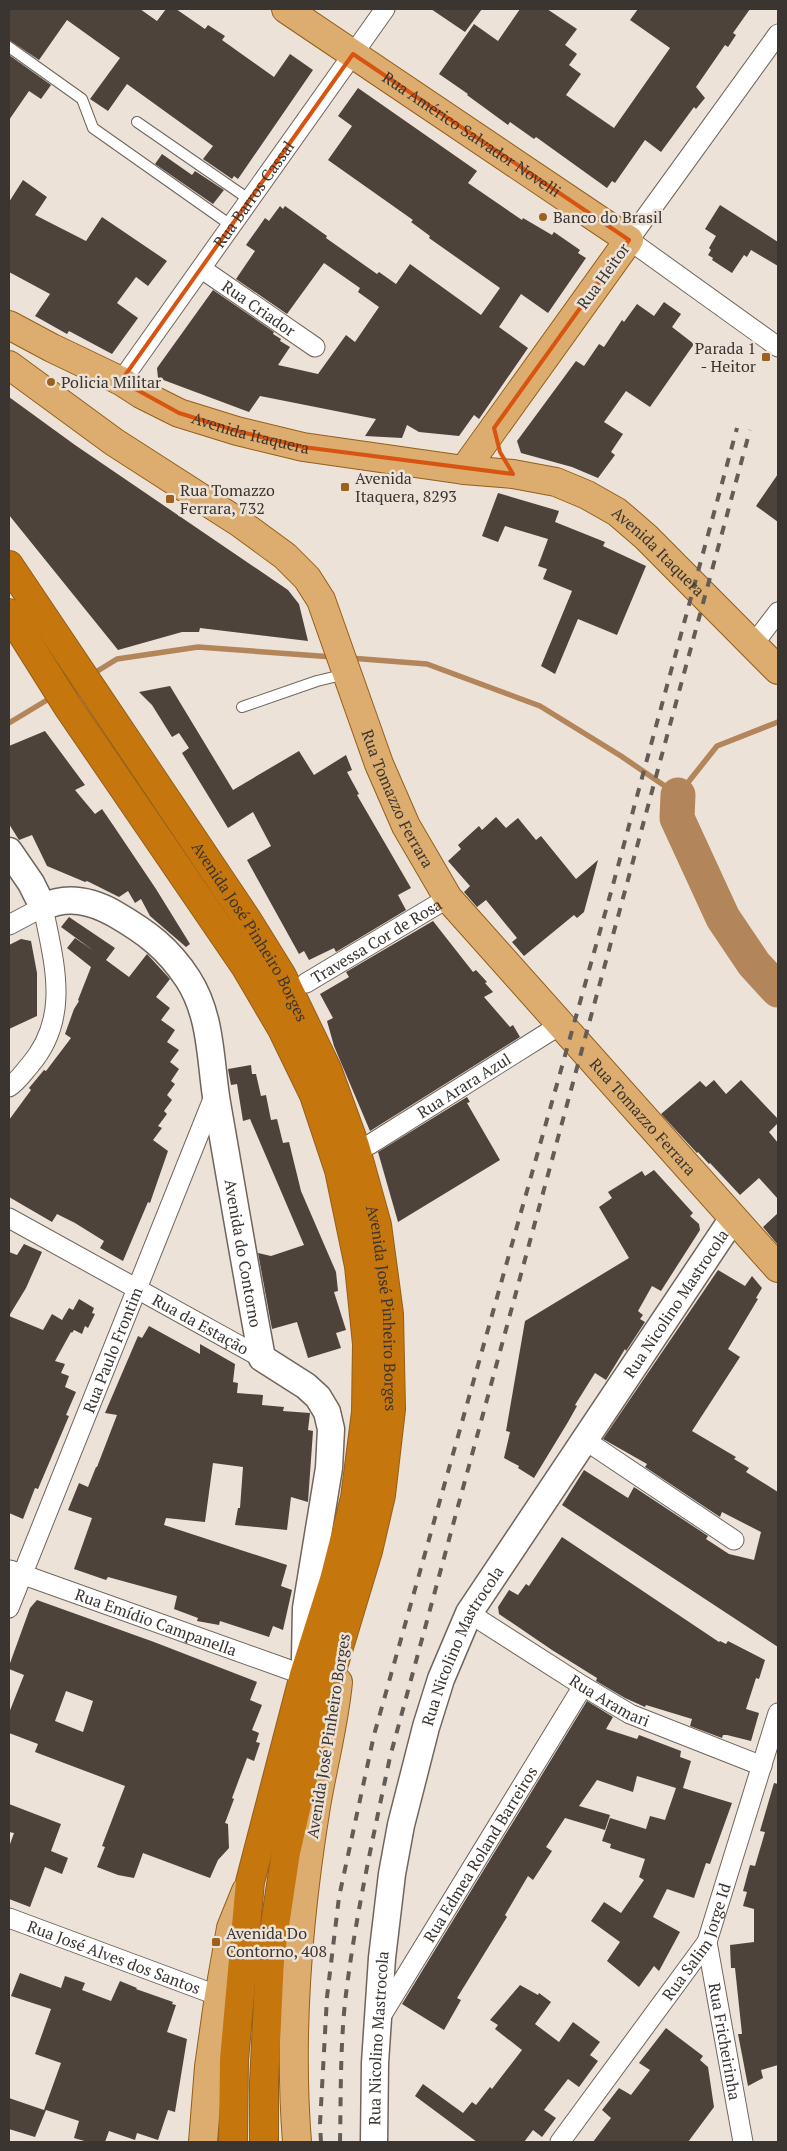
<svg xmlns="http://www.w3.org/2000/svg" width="787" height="2151" viewBox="0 0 787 2151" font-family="'PT Serif',serif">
	<rect width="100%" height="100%" fill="#ede2d7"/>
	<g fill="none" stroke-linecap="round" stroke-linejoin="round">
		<path stroke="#b3855a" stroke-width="5.5" d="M350 658 427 664 540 706 621 756 678 795 717 746 778 722
			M91 675 117 659 198 647 333 657
			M9 723 52 697"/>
		<path stroke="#b3855a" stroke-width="35" d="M678 795 677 818 723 918 754 964 778 990"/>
	</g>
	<path fill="#4d433b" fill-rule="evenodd" d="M9 9H140L157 21 166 9H176L205 29 208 25 225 36 222 40 274 77 290 54 313 70 238 179 234 176 232 179 203 159 213 146 127 84 108 111 90 99 120 58 67 20 39 60 9 40Z
		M431 9H482L465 32Z
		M520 9H547L577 29 565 45 577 54 569 65 581 74 566 95 614 128 670 48 630 20 638 9H750L733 33 736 35 728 47 725 45 696 87 705 98 696 109 694 107 661 152 645 140 615 183 612 181 607 188 536 137 534 139 510 122 508 125 467 95 468 94 439 74 474 24 498 41Z
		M9 55 51 85 41 99 29 91 9 120Z
		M358 88 477 171 468 183 522 220 523 218 552 235 554 232 580 250 578 253 586 258 548 313 521 294 499 327 528 348 479 419 474 415 459 436 419 432 407 425 402 438 365 436 376 419 260 396 249 412 158 378 157 368 213 290 274 332 273 334 281 339 280 341 290 347 278 365 318 374 346 335 355 342 379 307 358 292 360 288 324 263 287 314 236 279 255 251 246 245 265 218 269 221 280 206 283 209 285 206 327 236 326 238 377 274 379 272 396 284 410 264 481 315 500 288 429 238 430 236 411 222 413 220 328 160 352 126 338 116Z
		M162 154 192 175 195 171 224 190 213 204 155 164Z
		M23 180 47 197 35 215 86 241 102 217 167 261 148 286 136 277 117 303 138 318 112 354 69 331 67 334 35 316 50 294 9 272V202Z
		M720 205 778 242V266L751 250 747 257 744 255 732 273 712 260 713 258 708 255 711 250 709 248 716 236 705 229Z
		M664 302 681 314 672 327 694 344 650 407 626 391 604 422 623 434 611 452 615 455 598 478 572 467 521 453 517 441 576 361 584 366 599 344 604 347 622 320 624 322 637 304 654 316Z
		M9 397 75 445 288 590 299 604 308 641 200 628 199 632H182L118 650 9 515Z
		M778 474V522L756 506Z
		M498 493 559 511 555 522 605 542 603 546 646 566 617 635 578 619 555 674 541 666 572 591 543 579 547 569 538 566 548 539 505 526 498 542 482 536Z
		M170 686 233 790 299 751 314 775 346 755 352 770 347 772 359 794 357 795 411 888 398 895 406 910 336 952 334 948 309 960 304 951 299 954 247 860 271 846 253 812 228 828 182 753 189 748 179 733 172 737 152 705 139 692Z
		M45 731 85 785 75 790 95 814 102 809 113 825 156 889 190 944 186 947 150 916 141 899 135 903 128 891 119 897 87 881 85 882 47 866 32 835 19 840 9 824V746Z
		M496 817 506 828 518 818 536 840 541 836 576 879 598 860 584 912 577 918 574 915 524 956 512 942 517 938 486 900 477 907 464 892 470 886 448 861 461 849 458 845 479 826 482 830Z
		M69 917 115 948 106 960 129 977 147 954 170 979 156 997 170 1008 161 1020 175 1030 167 1042 179 1050 170 1062 179 1069 171 1081 175 1084 167 1095 172 1100 164 1111 167 1114 158 1126 162 1128 153 1140 168 1151 150 1203 148 1202 123 1261 100 1248 104 1241 75 1223 57 1214 52 1222 9 1197V1120L31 1090 29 1088 44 1070 46 1071 71 1038 65 1034 74 1009 79 1001 78 1000 91 967 67 948 75 938 94 951 61 927Z
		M433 921 473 972 476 970 487 982 485 983 493 992 484 997 510 1027 513 1025 520 1037 370 1131 334 1046 327 1021 333 1018 320 994 349 977 346 972Z
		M21 939 31 941 37 973V1016L9 1029V945Z
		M251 1065 252 1074H256L261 1096 266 1095 271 1120 277 1119 283 1143 289 1142 301 1191 336 1272 338 1291 334 1292 346 1330 336 1333 341 1348 308 1358 297 1322 272 1329 258 1253 271 1256 304 1245 250 1119 243 1121 237 1084 231 1085 228 1069Z
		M714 1080 726 1094 741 1080 778 1119V1123L769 1132 778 1143V1199L759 1178 740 1195 710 1163 709 1164 698 1152 697 1153 661 1114 700 1081 706 1087Z
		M467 1097 470 1102 467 1103 500 1160 398 1222 378 1152Z
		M654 1170 693 1213 690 1216 699 1224 700 1230 661 1291 652 1286 638 1311 643 1315 640 1319 645 1322 626 1351 625 1349 606 1380 595 1373 575 1405 577 1406 568 1422 534 1478 518 1468 519 1466 504 1458 510 1432 506 1431 525 1321 629 1258 599 1207 612 1198 608 1192 642 1171 645 1176Z
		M778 1213V1245L763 1227Z
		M24 1244 42 1252 26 1288 9 1316 43 1330 52 1314 62 1320 69 1308 73 1310 79 1299 94 1308 92 1313 95 1314 88 1328 85 1326 82 1334 74 1330 72 1333 71 1332 55 1361 65 1364 61 1373 69 1376 65 1387 76 1392 66 1415 69 1416 38 1489 35 1488 23 1519 9 1513V1252L17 1255Z
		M718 1270 745 1286 752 1276 762 1288 756 1298 758 1299 728 1349 740 1357 692 1431 736 1457 734 1459 749 1468 746 1472 778 1492V1647L562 1505 584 1470 628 1498 634 1487 708 1536 706 1539 729 1554 754 1560 761 1532 722 1512 720 1517 645 1467 647 1464 603 1439Z
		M149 1326 200 1354V1344L235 1364 233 1382 238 1383 237 1393 263 1395 262 1405 284 1407 283 1411 310 1413 308 1430 313 1431 308 1502 291 1497 287 1530 235 1525 238 1508H240L243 1467 213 1463 205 1522 166 1518 164 1525 287 1565 281 1586 292 1590 283 1630 273 1626 269 1637 220 1621 219 1625 197 1621 198 1618 174 1609 177 1596 108 1577 106 1580 74 1569 92 1518 68 1510 79 1483 88 1487 96 1467H97L117 1415 105 1413 138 1336 142 1338Z
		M562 1537 719 1642 720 1641 726 1644 728 1641 765 1660 759 1679 756 1678 746 1709 759 1713 751 1741 727 1735H723L722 1738 690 1726 692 1719 646 1705 645 1707 625 1698 596 1681 597 1678 552 1650 499 1614 498 1607 509 1590 518 1595 526 1584 529 1586Z
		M37 1600 154 1642 257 1682 250 1700 262 1705 252 1730 259 1733 256 1742 260 1743 254 1761 247 1758 232 1798 234 1799 225 1823 228 1824 229 1848 218 1860 210 1878 143 1853 134 1878 118 1875 97 1867 105 1847 102 1846 125 1786 35 1752 38 1744 9 1733V1713L24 1675 9 1669V1666L30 1608ZM66 1691 93 1701 83 1732 55 1721Z
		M587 1701 613 1717 606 1729 637 1739 639 1735 681 1751 680 1757 691 1761 683 1788 732 1803 710 1864 706 1863 694 1898 667 1889 653 1917 680 1932 659 1971 654 1966 639 1987 607 1961 620 1942 591 1921 604 1902 621 1913 644 1880 639 1877 645 1859 610 1848 611 1844 602 1841 610 1818 646 1829 650 1816 665 1820 676 1788 637 1776 633 1792 597 1780 579 1806 610 1815 605 1830 565 1818 546 1847 552 1851 533 1880 528 1876 505 1915 507 1917 457 1998 461 2000 444 2030 402 2004Z
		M774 1783 778 1784V2065L761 2070 763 2078 748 2086 738 2034H742L735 1968H731L730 1945 754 1942V1909L743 1906 747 1892 743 1891 750 1865 755 1866 765 1832 760 1831Z
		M9 1804 61 1824 51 1851 68 1858 62 1874 45 1867 30 1907 9 1899V1847L14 1833 9 1832Z
		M20 1973 61 1988 65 1976 85 1983 82 1990 111 2001 120 1981 137 1988 136 1989 173 2002 172 2004 176 2005 167 2032 187 2039 175 2112 168 2110 158 2140 137 2133 135 2140 109 2131 105 2142H88L74 2138 79 2121 46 2110 35 2137 9 2129V2098L44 2110 61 2063 35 2054 51 2009 11 1996Z
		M520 1985 538 1995 539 1993 551 2002 535 2024 559 2042 573 2022 600 2042 590 2055 598 2061 579 2087 568 2079 544 2110 556 2118 542 2137 533 2130 524 2142H477L415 2096 423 2084 463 2113 472 2102 476 2105 490 2087 492 2089 522 2050 495 2029 498 2025 490 2020Z
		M666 2028 703 2056 700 2060 708 2067 714 2107 688 2142H593L611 2118 602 2110 619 2088 631 2095 650 2070 639 2063Z"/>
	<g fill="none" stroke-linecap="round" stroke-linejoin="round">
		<defs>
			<path id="lane" d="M9 47 82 99 93 128 232 226
				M137 122 250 200
				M242 707 317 681 346 674"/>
			<g id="street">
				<path d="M778 34 629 240 778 347"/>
				<path id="s1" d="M202 269 315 347"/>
				<path id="s2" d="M121 381 385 9"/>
				<path d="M753 645 778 612"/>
				<path d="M9 925 43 907C54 963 71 1017 30 1065 23 1073 17 1082 9 1087"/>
				<path id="s3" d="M306 983 448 898"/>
				<path id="s4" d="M369 1145 560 1025"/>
				<path id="s5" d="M9 1218 262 1358"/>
				<path d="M585 1440 734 1540"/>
				<path id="s6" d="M10 1570 304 1675"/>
				<path id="s7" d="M9 1608 215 1094"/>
				<path id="s8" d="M469 1613 583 1686 630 1714 762 1766"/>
				<path id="s9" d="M9 1918 219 1996"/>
				<path id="s10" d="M707 1942 743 2142"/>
				<path id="s11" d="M380 2018 583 1686"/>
				<path id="s12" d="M560 2142 707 1942 778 1713"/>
			</g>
			<g id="secondary">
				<path id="s13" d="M9 851 31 883 43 907C68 895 92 901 115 914 146 932 168 948 188 979 212 1016 210 1061 217 1103 232 1188 246 1273 262 1358L306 1386 318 1397 327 1412 331 1429 329 1468 306 1608 305 1659"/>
				<path id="s14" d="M374 2142 375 2063 382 1958 392 1874 401 1825 426 1727 441 1679 469 1613 733 1218"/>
			</g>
			<g id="primary">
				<path id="s15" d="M286 9 629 240 464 470"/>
				<path id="s16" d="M9 325 52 348 121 381 141 394 179 413 237 431 303 447 464 470 513 474 556 482 587 495 617 512 646 537 778 670"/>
				<path id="s17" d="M9 365 114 442 240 523 285 556 307 578 321 600 379 764 406 826 448 898 778 1268"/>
				<path d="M203 2142 209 2067 219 1996 231 1928 246 1891"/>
				<path d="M297 2142C288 2029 298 1917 316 1806 323 1765 334 1724 338 1682"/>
			</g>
			<g id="highway">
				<path id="s18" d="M9 565 246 918 282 976 327 1069 355 1146 377 1225 389 1314 391 1409 381 1495 368 1551 314 1730 286 1852 270 1958 264 2083V2142"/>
				<path d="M9 613 68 707 245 966 282 1029 314 1095 339 1170 359 1266 367 1344 366 1412 355 1498 334 1580 304 1675 250 1882 234 2060 233 2142"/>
			</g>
		</defs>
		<use href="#lane" stroke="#6f655c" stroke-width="12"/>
		<use href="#street" stroke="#6f655c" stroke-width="21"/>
		<use href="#secondary" stroke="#6f655c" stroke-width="29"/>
		<use href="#primary" stroke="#945f1a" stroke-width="30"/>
		<use href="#highway" stroke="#945f1a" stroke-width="30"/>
		<use href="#lane" stroke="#fff" stroke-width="10"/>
		<use href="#street" stroke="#fff" stroke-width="19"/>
		<use href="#secondary" stroke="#fff" stroke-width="26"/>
		<use href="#primary" stroke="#dcad6e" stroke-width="28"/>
		<use href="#highway" stroke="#c5760d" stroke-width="28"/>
		<path stroke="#635c57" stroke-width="4" stroke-dasharray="9 9" stroke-linecap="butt" d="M321 2142 320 2124 327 1997 339 1897 374 1735 611 892 737 428
			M340 2142C341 2091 340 2037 347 1986 357 1909 374 1833 390 1757L750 430"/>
	</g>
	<path fill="none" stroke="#d75510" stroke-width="4" stroke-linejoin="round" d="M353 54 629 240 494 428 500 452 513 474 303 447 237 431 179 413 121 381Z"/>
	<g fill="#9c6121" stroke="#ede2d7" stroke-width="2">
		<circle cx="543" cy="217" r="5"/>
		<rect x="761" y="352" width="10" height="10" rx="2.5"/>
		<circle cx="51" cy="382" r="5"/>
		<rect x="340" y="482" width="10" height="10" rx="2.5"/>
		<rect x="165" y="494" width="10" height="10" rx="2.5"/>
		<rect x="211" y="1937" width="10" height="10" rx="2.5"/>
	</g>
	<g text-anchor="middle" stroke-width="5" stroke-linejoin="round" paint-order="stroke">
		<g font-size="16" fill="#3a3531" stroke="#ede2d7">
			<text dy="6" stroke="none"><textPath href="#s15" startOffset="224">Rua Américo Salvador Novelli</textPath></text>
			<text dy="6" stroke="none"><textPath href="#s2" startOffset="229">Rua Barros Cassal</textPath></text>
			<text transform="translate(603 276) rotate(-54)" y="6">Rua Heitor</text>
			<text dy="6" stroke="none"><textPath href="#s1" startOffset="69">Rua Criador</textPath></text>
			<text dy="6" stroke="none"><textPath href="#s16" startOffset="266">Avenida Itaquera</textPath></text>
			<text dy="6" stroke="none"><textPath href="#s16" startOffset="701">Avenida Itaquera</textPath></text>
			<text dy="6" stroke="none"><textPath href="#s17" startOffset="606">Rua Tomazzo Ferrara</textPath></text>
			<text dy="6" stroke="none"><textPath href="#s18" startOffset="439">Avenida José Pinheiro Borges</textPath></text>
			<text dy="6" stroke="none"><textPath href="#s3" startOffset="82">Travessa Cor de Rosa</textPath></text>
			<text dy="6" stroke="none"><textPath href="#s4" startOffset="112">Rua Arara Azul</textPath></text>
			<text dy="6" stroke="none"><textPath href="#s17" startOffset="1011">Rua Tomazzo Ferrara</textPath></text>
			<text dy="6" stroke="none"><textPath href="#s13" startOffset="521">Avenida do Contorno</textPath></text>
			<text dy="6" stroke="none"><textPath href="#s14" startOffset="914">Rua Nicolino Mastrocola</textPath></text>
			<text dy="6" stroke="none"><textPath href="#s18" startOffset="844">Avenida José Pinheiro Borges</textPath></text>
			<text dy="6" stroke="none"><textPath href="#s5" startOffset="219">Rua da Estação</textPath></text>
			<text dy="6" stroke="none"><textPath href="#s7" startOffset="278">Rua Paulo Frontim</textPath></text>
			<text dy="6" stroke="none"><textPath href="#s6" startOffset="155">Rua Emídio Campanella</textPath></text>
			<text dy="6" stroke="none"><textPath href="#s14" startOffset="509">Rua Nicolino Mastrocola</textPath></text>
			<text dy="6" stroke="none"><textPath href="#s8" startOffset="166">Rua Aramari</textPath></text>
			<text transform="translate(328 1736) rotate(-81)" y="6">Avenida José Pinheiro Borges</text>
			<text dy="6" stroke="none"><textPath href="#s11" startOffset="192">Rua Edmea Roland Barreiros</textPath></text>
			<text dy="6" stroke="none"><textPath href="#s12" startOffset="244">Rua Salim Jorge Id</textPath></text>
			<text dy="6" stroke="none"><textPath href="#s9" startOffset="112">Rua José Alves dos Santos</textPath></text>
			<text dy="6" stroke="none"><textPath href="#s14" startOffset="104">Rua Nicolino Mastrocola</textPath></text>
			<text dy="6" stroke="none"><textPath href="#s10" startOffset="101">Rua Fricheirinha</textPath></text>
		</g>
		<g font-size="16" fill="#3a3531" stroke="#ede2d7" text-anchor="start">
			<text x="553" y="223">Banco do Brasil</text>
			<text x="756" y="354" text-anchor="end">Parada 1<tspan x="756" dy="18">- Heitor</tspan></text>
			<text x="61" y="388">Policia Militar</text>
			<text x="355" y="484">Avenida<tspan x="355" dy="18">Itaquera, 8293</tspan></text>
			<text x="180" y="496">Rua Tomazzo<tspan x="180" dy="18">Ferrara, 732</tspan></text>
			<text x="226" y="1939">Avenida Do<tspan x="226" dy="18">Contorno, 408</tspan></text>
		</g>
	</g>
	<rect width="787" height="2151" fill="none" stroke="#3a3531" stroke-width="20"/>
</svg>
